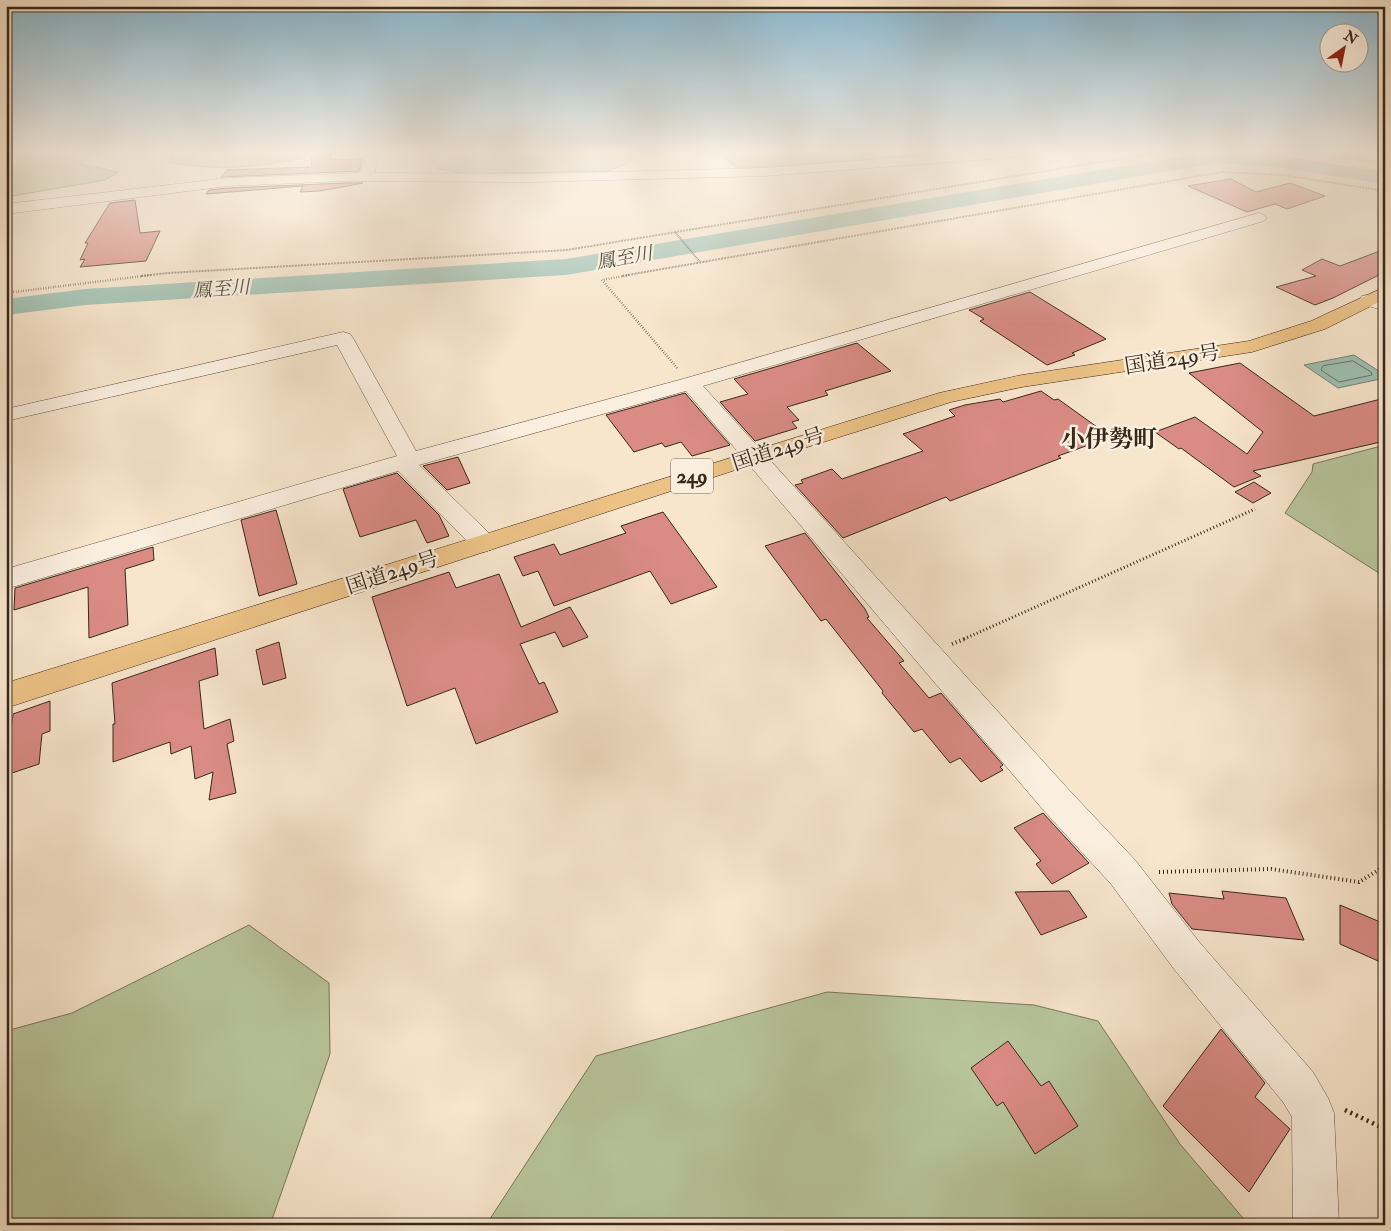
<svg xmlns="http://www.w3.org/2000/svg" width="1391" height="1231" viewBox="0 0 1391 1231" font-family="'IM FELL Double Pica','Noto Serif JP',serif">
	<rect width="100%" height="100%" fill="#f7e5cc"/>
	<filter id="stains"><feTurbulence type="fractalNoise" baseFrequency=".004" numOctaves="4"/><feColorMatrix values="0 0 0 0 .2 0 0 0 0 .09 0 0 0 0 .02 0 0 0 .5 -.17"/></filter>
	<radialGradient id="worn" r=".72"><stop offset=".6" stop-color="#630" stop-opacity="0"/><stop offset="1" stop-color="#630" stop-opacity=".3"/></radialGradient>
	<path fill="#b8c59b" stroke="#78775b" d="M6 151H96L80 164 118 172 105 180 6 197Z
		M174 151H335C279 164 226 174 169 162Z
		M422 151H647L626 164 608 171 468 174 439 169Z
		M726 151H982L771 167H736L725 158Z
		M1385 445V577L1285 513 1312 472 1313 464Z
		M249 925 329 983 330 1054 270 1225H6V1031L72 1013Z
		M827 992 1034 1005 1098 1021 1180 1144 1249 1225H486L596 1056Z"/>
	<path fill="#9ec0b2" stroke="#758476" d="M1354 355 1385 375V378L1338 388 1304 365Z"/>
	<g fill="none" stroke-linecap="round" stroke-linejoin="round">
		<path stroke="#6a7466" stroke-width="1" d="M1353 361 1371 372 1372 375 1339 382 1321 370 1323 366Z"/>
		<path fill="#9ec0b2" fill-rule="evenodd" d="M1213 151 1275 155 1385 172V184L1275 167 1216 163 566 275 85 305 6 315V299L85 289 566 259Z"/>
	</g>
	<path fill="#d98b84" stroke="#37291b" d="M331 155V160L362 159 359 171 221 177 227 170 312 167 311 158Z
		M1231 179 1256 192 1290 183 1325 196 1287 209 1275 204 1247 212 1188 186Z
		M345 183H363L320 191 300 192 303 186 206 194 209 190 228 188Z
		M135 200 140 233 160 231 146 261 80 267 85 259 80 260 88 243H85L110 203Z
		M1385 249V272L1333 298 1315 305 1276 287 1316 276 1302 270 1322 259 1340 266Z
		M1030 292 1069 316 1106 339 1072 353 1075 355 1047 365 980 321 984 319 969 310Z
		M857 343 891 371 825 391 828 395 787 407 799 420 792 422 797 428 755 441 720 402 748 394 734 379Z
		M1240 363 1314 416 1385 398V441L1253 471 1261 476 1234 487 1181 448 1179 449 1155 432 1195 417 1247 454 1263 432 1189 373Z
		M1041 391 1054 400 1058 399 1111 437 1058 456 1061 458 950 501 946 497 843 538 795 485 803 483 801 480 832 469 842 479 923 451 903 434 955 416 949 410 965 405 1000 399 1003 402Z
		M685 393 730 445 692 456 681 442 665 447 662 443 634 452 606 415Z
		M458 457 470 483 447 490 423 466Z
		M397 473 439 515 449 536 427 543 416 520 360 537 343 489Z
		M1254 482 1271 493 1253 503 1235 492Z
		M276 510 297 584 259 596 241 520Z
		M663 512 717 587 671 604 650 571 554 606 538 571 523 576 514 557 554 544 560 555 626 533 621 526Z
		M805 533 865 609 869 617 867 618 904 661 899 663 929 698 941 693 1003 765 1000 767 1003 770 981 782 960 758 950 763 922 729 914 732 882 693 883 691 826 619 821 621 765 546Z
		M153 547 154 560 125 569 128 625 89 638 88 587 14 610 15 588Z
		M449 572 456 588 499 574 521 627 570 607 588 637 563 647 555 632 520 644 539 684 544 682 558 712 476 744 455 688 407 706 372 597Z
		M279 642 286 678 263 685 256 650Z
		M215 648 218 675 199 681 204 729 230 719 234 741 227 744 236 793 209 800 213 772 195 779 191 746 171 754 170 742 113 762V724H115L112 683Z
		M50 701V731L42 734 39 764 6 775 13 714Z
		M1043 813 1089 863 1052 884 1036 864 1041 861 1014 828Z
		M1069 891 1087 917 1041 935 1015 892Z
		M1222 891 1286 898 1304 940 1192 929 1172 904 1169 893 1224 899Z
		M1340 905 1385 924V964L1340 944Z
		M1221 1029 1265 1083 1255 1097 1290 1129 1249 1192 1163 1106Z
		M1008 1041 1041 1086 1049 1081 1078 1126 1035 1154 1003 1102 997 1106 971 1068Z"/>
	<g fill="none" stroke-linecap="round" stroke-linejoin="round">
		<defs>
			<path id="minor" d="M364 151H378L379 157 374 173 531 174 764 168 986 151H1052L1046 155 764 176 531 182 345 181 228 186 6 214V204L228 178 360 173 365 157Z
				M1264 151H1300L1385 164V172L1270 155Z
				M1259 213 1264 215 1267 218 1264 221 703 386 1069 790 1135 860 1200 943 1313 1072 1328 1098 1334 1113 1339 1225H1293L1292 1117 1283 1102 1174 969 1111 884 1045 812 686 391 419 465 493 537 497 543 493 549 484 552 475 549 398 471 6 589V569L397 456 337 345 6 421V409L343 332 350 334 353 338 416 451 683 379Z
				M1368 295 1385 300V311L1362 304 1359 300 1362 296Z"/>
			<path id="trunk" d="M1385 287V299L1325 329 1252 352 1022 387 951 402 763 461 6 708V683L939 393 1022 375 1249 341 1311 321Z"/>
		</defs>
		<use href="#minor" stroke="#675847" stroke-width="1"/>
		<use href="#trunk" stroke="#37291b" stroke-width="1"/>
		<path stroke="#37291b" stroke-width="2" stroke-dasharray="0.5 1" stroke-linecap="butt" d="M711 158 709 156 712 151
			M675 232 700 262
			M141 276 168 273 567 250 1167 151
			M622 276 1222 172 1283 175 1385 191"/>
		<path stroke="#37291b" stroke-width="2.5" stroke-dasharray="0.5 2" stroke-linecap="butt" d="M629 275 602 280 678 369
			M6 293 151 275"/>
		<path stroke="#37291b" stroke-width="3" stroke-dasharray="1 2.5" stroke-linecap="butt" d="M964 639 1255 509"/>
		<path stroke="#37291b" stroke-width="4" stroke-dasharray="1 3" stroke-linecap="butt" d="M952 644 967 638
			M1159 872 1271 869 1359 882 1385 866"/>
		<path stroke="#37291b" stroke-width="4.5" stroke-dasharray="2 4" stroke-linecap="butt" d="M1345 1110 1385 1129"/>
		<use href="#minor" fill="#faeede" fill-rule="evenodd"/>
		<use href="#trunk" fill="#ecc286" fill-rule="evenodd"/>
	</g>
	<linearGradient id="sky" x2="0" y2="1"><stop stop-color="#8ab9d2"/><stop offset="0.47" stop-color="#fbf3e8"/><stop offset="1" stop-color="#fbf3e8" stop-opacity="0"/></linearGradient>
	<rect width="1391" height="324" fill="url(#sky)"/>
	<g text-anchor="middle" stroke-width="5" stroke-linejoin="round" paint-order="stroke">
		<g font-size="19" font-style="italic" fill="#565648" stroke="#faeede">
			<text transform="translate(624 257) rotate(-10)" y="7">鳳至川</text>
			<text transform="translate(221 288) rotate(-4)" y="7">鳳至川</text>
		</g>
		<rect fill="#faeede" stroke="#726456" stroke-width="1" x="671" y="458.5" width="42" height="35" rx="4"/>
		<g font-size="20" font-weight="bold" fill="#37291b">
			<text x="692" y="483">249</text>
		</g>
		<g font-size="21" fill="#37291b" stroke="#faeede">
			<text transform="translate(1172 359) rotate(-9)" y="7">国道249号</text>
			<text transform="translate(778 449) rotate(-18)" y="7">国道249号</text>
			<text transform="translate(392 572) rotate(-18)" y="7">国道249号</text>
		</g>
		<g font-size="24" font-weight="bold" fill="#37291b" stroke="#faeede">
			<text x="1109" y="447">小伊勢町</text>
		</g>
	</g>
	<rect width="1391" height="1231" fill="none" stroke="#f7e5cc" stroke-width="25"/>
	<rect x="8" y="8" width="1376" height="1216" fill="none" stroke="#37291b" stroke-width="2.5"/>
	<rect x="12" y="12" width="1366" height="1206" fill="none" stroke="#37291b"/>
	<g transform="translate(1344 48) rotate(33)"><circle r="24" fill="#faeede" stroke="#ac9f90"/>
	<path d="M0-4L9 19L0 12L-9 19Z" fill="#8f2418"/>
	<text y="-8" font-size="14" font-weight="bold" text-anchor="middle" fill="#37291b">N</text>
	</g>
	<rect width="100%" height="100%" filter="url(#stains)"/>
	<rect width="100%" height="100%" fill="url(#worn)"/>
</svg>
